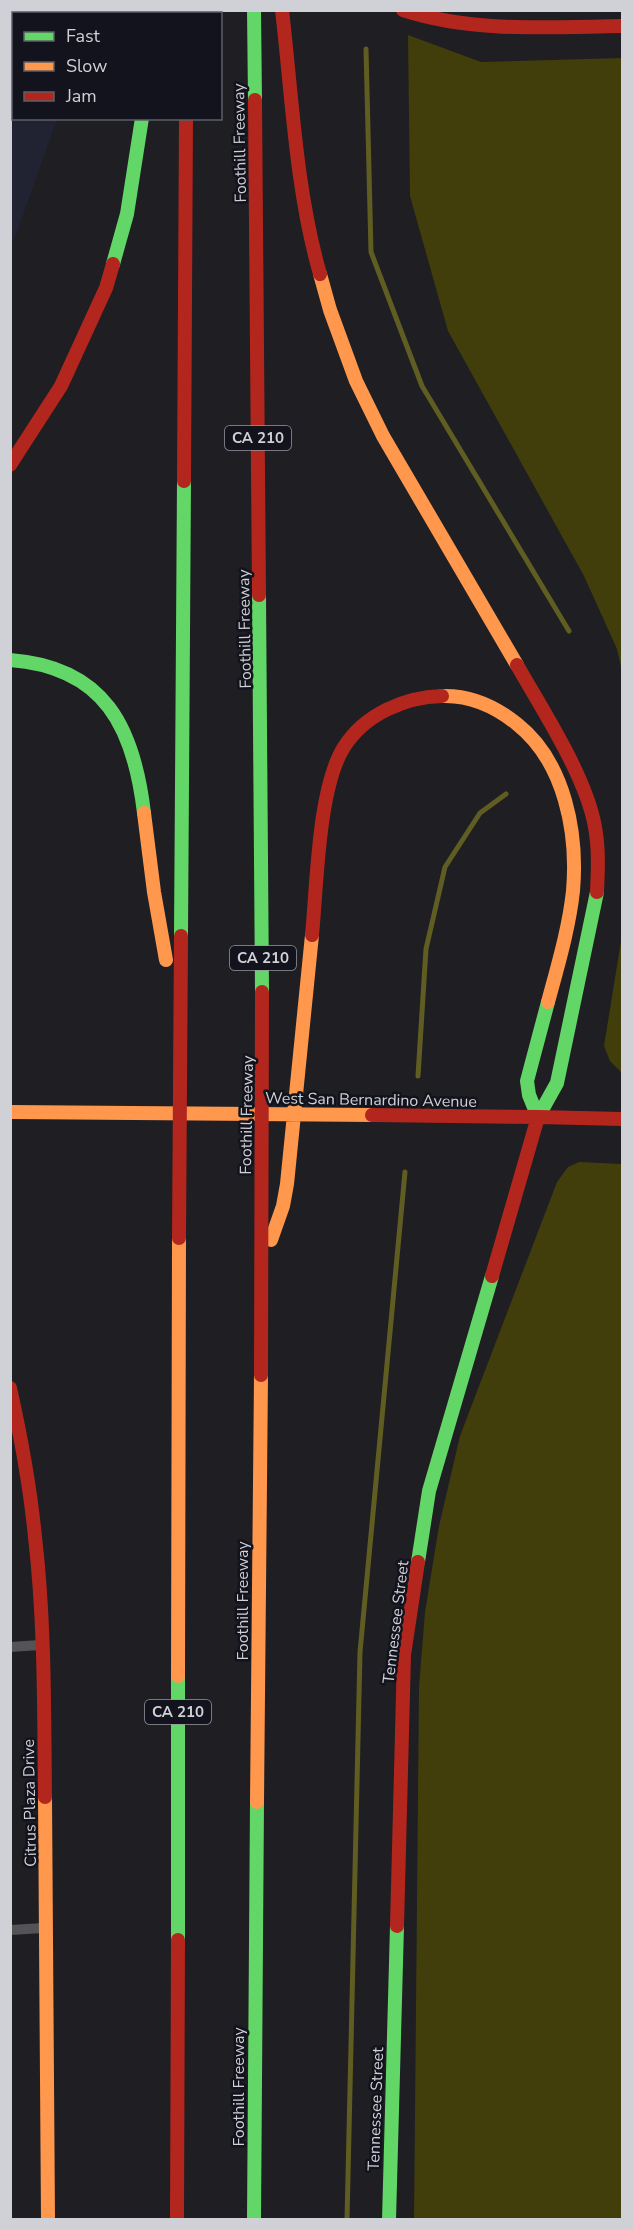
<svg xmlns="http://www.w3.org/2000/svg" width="633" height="2230" viewBox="0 0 633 2230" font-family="'Nunito Sans',sans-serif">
	<rect width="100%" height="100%" fill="#1e1e23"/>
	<path fill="#222332" d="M11 10 80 11 79 14H14V118L57 119 17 232 11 245Z"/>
	<path fill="#413e0c" d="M408 35 481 62 622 58V671L617 649 584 576 448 331 410 196Z
		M622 935V1073L610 1061 604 1046Z
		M579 1162 622 1164V2219L414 2220 419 1687 425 1612 439 1526 460 1436 557 1182 568 1167Z"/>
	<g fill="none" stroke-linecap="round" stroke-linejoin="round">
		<path stroke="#605d22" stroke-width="5" d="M366 49 371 252 422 386 569 631
			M418 1076 426 949 445 867 480 813 506 794
			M347 2220 360 1652 405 1172"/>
		<path stroke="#545456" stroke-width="10" d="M10 1647 40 1645
			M10 1930 43 1928"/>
		<path stroke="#63d668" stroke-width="14" d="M186 10V14
			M254 10 255 100
			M113 264 127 214 142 118
			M259 595 262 992
			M10 660C105 667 134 728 144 813
			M181 936 184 481
			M538 1117 557 1083 597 892
			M538 1117 529 1095 527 1081 548 1002
			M418 1562 429 1491 492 1276
			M178 1940V1676
			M254 2220 257 1802
			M389 2220 397 1926"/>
		<path stroke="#ff974d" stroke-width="14" d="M153 14 154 10
			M320 274 330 310 356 381 383 436 517 665
			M442 696C470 695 496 707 517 724 565 762 578 833 573 891 569 928 558 965 548 1002
			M144 813 154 892 166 960
			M10 1112 372 1115
			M271 1240 283 1206 287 1184 312 935
			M178 1676 179 1238
			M45 1797 48 2220
			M257 1802 261 1375"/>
		<path stroke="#b3261e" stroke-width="14" d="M282 10C292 96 296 191 320 274
			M403 10C474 33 548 27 622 26
			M255 100 259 595
			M10 465 61 386 106 288 113 264
			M184 481 186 118
			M517 665C543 711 586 776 595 827 599 849 598 870 597 892
			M312 935C317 885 318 788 344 747 365 714 405 697 442 696
			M372 1115 538 1117
			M179 1238 181 936
			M492 1276 538 1117 622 1119
			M261 1375 262 992
			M10 1388C21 1437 30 1486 35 1537 45 1623 44 1710 45 1797
			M397 1926 404 1655 418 1562
			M177 2220 178 1940"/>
	</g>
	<g text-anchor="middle" stroke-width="5" stroke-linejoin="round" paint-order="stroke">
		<g fill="#12131c" stroke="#97989f" stroke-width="1.5">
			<rect x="225" y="426" width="66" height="24" rx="4.5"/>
			<rect x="230" y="946" width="66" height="24" rx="4.5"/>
			<rect x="145" y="1700" width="66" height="24" rx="4.5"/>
		</g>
		<g font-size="15" font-weight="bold" fill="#d0d1d7">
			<text x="258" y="443">CA 210</text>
			<text x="263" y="963">CA 210</text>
			<text x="178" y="1717">CA 210</text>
		</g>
		<g font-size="16" fill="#d0d1d7" stroke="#12131c">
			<text transform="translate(239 143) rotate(-91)" y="6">Foothill Freeway</text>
			<text transform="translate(244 629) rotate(-91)" y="6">Foothill Freeway</text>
			<text transform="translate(371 1099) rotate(1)" y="6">West San Bernardino Avenue</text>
			<text transform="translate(246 1115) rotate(-89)" y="6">Foothill Freeway</text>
			<text transform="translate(242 1601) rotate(-90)" y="6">Foothill Freeway</text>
			<text transform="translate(395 1622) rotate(-83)" y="6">Tennessee Street</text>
			<text transform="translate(29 1803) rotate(-91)" y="6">Citrus Plaza Drive</text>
			<text transform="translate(238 2087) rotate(-90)" y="6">Foothill Freeway</text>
			<text transform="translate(375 2109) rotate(-88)" y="6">Tennessee Street</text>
		</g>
	</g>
	<rect width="633" height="2230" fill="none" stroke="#d0d1d7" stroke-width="24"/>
	<rect x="12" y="12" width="210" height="108" fill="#12131c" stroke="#5e5f67" stroke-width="1.5"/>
	<rect x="24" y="32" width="30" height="9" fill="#63d668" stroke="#5e5f67" stroke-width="1.5"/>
	<text x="66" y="42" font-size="18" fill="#d0d1d7">Fast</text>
	<rect x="24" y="62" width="30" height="9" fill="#ff974d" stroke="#5e5f67" stroke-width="1.5"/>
	<text x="66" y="72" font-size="18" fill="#d0d1d7">Slow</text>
	<rect x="24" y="92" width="30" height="9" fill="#b3261e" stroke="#5e5f67" stroke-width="1.5"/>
	<text x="66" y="102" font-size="18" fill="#d0d1d7">Jam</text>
</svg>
